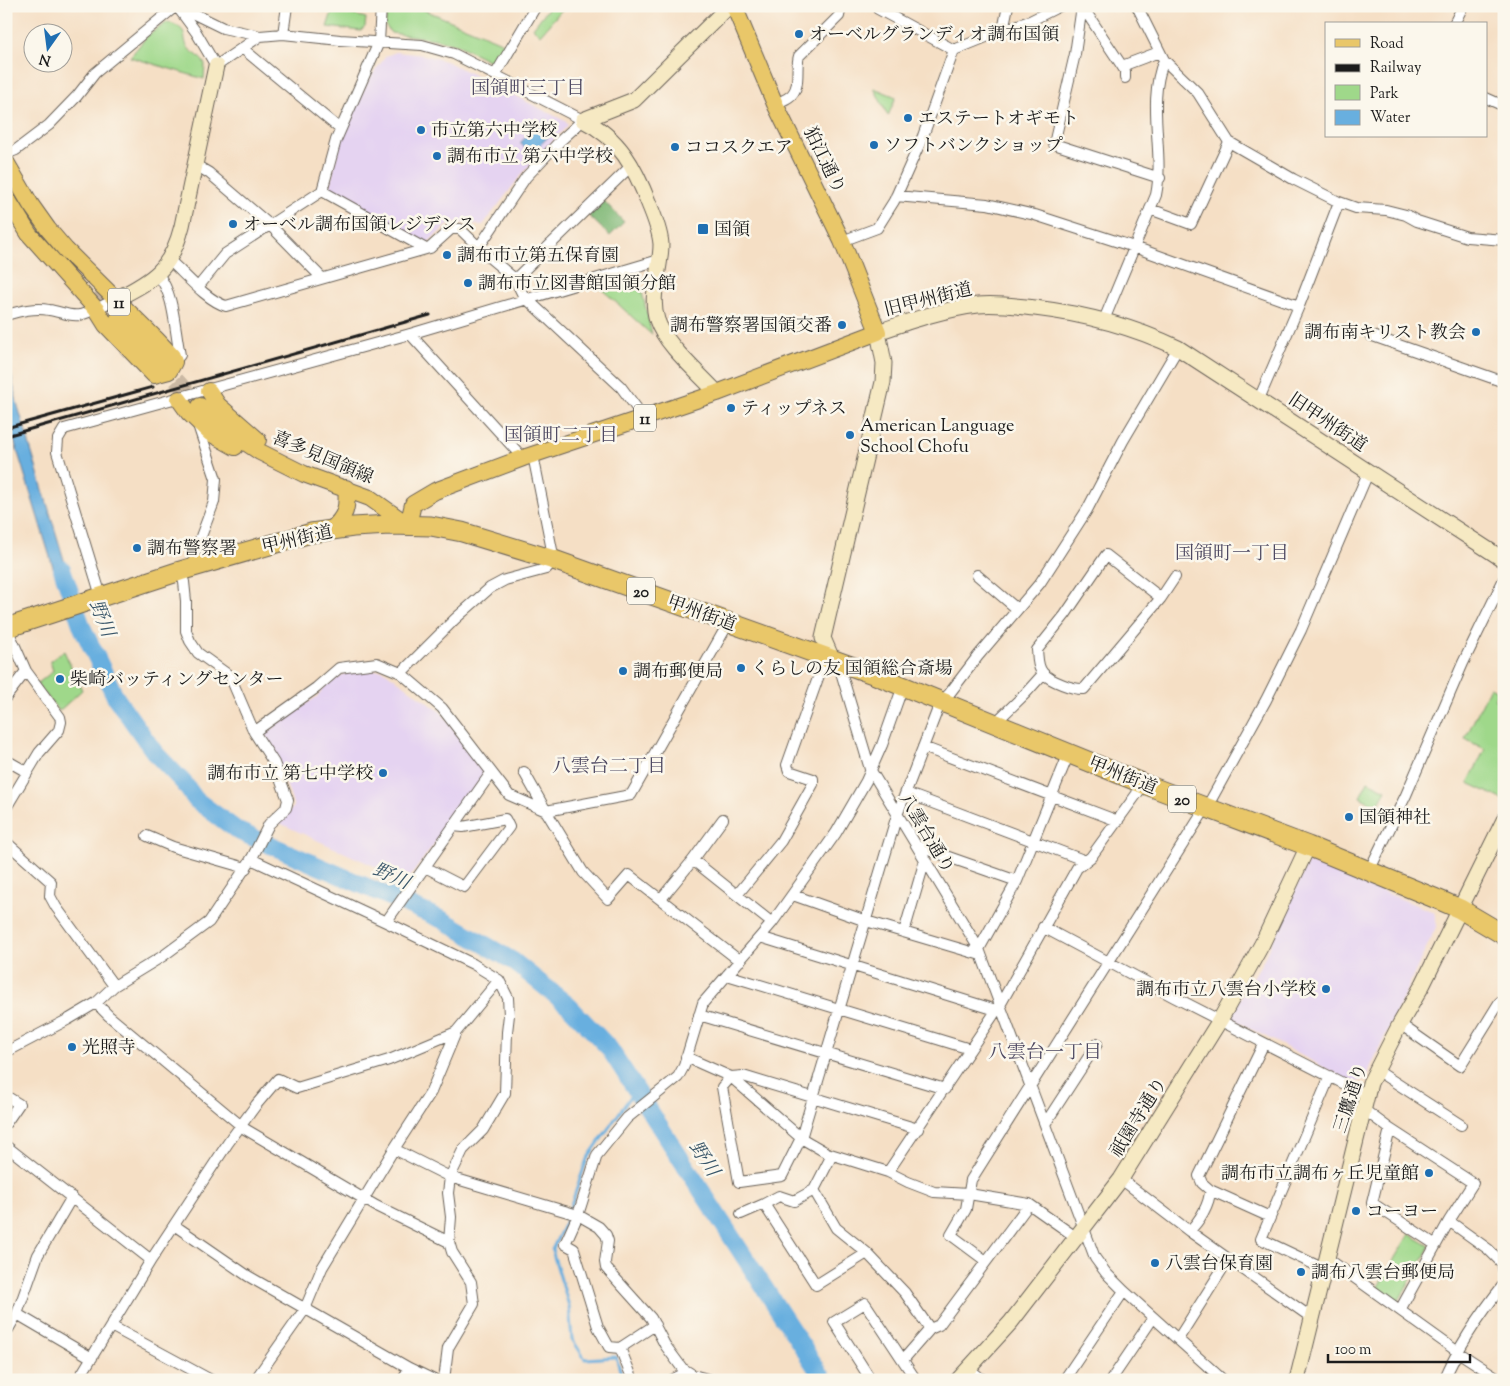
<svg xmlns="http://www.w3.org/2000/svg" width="1510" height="1386" viewBox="0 0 1510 1386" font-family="'Sorts Mill Goudy','Noto Serif JP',serif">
	<rect width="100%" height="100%" fill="#fbf7ec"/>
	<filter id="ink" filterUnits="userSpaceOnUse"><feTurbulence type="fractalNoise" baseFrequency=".02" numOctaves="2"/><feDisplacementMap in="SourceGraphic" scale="10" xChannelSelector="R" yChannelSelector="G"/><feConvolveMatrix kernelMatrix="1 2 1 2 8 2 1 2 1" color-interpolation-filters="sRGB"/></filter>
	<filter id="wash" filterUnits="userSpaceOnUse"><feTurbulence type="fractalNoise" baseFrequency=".0096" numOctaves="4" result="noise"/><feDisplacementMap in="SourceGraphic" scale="20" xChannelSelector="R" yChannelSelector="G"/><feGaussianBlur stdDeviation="1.12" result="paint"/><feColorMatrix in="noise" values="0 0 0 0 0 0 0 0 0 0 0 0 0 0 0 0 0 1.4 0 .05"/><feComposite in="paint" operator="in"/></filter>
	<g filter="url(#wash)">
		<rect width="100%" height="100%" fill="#f5dfc5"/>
		<path fill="#e5d3f1" d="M396 52 424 55 448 62 565 121 568 125 522 174 483 225 451 222 426 244 332 193 330 186 340 139 367 82 386 56Z
			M383 670 442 713 483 770V777L407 881 277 822 294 807 278 759 264 733 275 727 278 721 317 697 326 685 348 672Z
			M1308 862 1434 912 1437 925 1365 1079 1353 1083 1229 1017 1263 961Z"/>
		<path fill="#9fd88a" stroke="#5e7a53" d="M388 6H415L506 44 492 62 456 44 435 39 391 33 385 25Z
			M550 6H565L540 35 533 28Z
			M333 9 366 18 365 27 361 31 327 27Z
			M168 22C194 31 178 38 191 51 192 52 196 54 197 55 200 58 203 61 205 64L204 79 130 57 148 35Z
			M874 88 896 97 888 116Z
			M631 274 639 279 652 335 596 284Z
			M64 651 82 690 59 711 37 684 53 671 50 661Z
			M1490 687 1498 691 1494 699 1503 704 1500 712 1504 714V800L1468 783 1485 749 1465 739Z
			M1368 781 1386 790 1377 806 1360 797Z
			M1409 1234 1430 1246 1398 1302 1377 1288Z"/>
		<path fill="#7fb876" stroke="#4e6a49" d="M603 200 624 222 610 236 588 215Z"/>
		<path fill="#68afdf" stroke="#42667e" d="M545 119 556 129 531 154 520 143Z
			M6 349 17 403 73 590 63 593 54 570 6 414Z"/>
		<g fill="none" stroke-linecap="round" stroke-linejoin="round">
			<path stroke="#68afdf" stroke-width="3" d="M623 1380 616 1357 585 1359 572 1339 569 1306 552 1250 565 1223 587 1159 636 1089"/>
			<path stroke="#68afdf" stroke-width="18" d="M62 569 82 627 116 698 155 753 183 782 196 800 238 831 443 920 513 961 569 1006 609 1048 824 1380"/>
		</g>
	</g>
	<g filter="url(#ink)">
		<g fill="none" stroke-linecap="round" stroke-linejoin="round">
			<path stroke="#cab8a3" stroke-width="16" stroke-dasharray="16 8" stroke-linecap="butt" d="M94 294 118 319
				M160 362 200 406"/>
			<defs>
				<path id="street" d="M178 6 223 28 260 36 283 34 340 40 422 45 454 54 583 120 560 141 526 177 479 247
					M381 6 379 42 336 140 322 191 426 249 430 248 451 229H460L491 259 515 279 523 295 528 300 621 387 644 418
					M1082 6 1075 54 1054 144 1160 178
					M1082 6 1122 66 1159 52
					M1137 6 1164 60 1198 93 1229 142 1293 179 1339 202 1356 208 1386 210 1406 215 1417 221 1467 237 1504 240
					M179 9 196 32 216 66 260 36
					M878 9 954 50
					M1454 24 1463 6
					M1003 30 1008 6
					M283 34 287 6
					M242 48 340 129
					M1122 66 1125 71V78
					M495 75 536 6
					M1486 98 1504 106
					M775 104C779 102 785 100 789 97 802 89 795 67 799 56L839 16 841 6
					M6 154 16 150 49 125 77 96 95 73 176 6
					M194 164 209 173 271 226 322 278
					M896 196 987 204 1035 215 1134 247 1299 306
					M1150 209 1191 224 1229 142
					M842 241 877 228 894 201 923 136 954 50 1006 29 1030 21 1060 6
					M169 260C185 274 206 300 226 306L426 249
					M158 274C175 297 174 327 180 355L174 362
					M515 279 632 165
					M198 287 225 254 322 191
					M6 315C20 311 35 307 49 310 59 311 69 317 80 315 92 312 104 305 116 299
					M1104 320 1156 195C1165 151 1146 104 1164 60
					M410 334 523 458
					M1370 335 1504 382
					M1259 399 1299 306 1339 202
					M196 566 194 555 214 502 216 479 198 425
					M977 575 1017 609
					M101 596 57 452 58 439 64 429 410 334 659 260
					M1161 598 1084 689C1074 690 1050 681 1043 673 1037 667 1038 657 1037 650L1065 615 1106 555 1161 598 1175 577
					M401 673 455 619 490 588 505 580 546 569 554 560 533 455
					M6 697 26 671
					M994 724 1025 694 1043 674
					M254 732 316 688 339 668 377 663 401 673 442 708 509 795 546 811 583 872 608 899 629 875 740 961
					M923 747 1118 821
					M6 760 27 772
					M524 772 546 811 631 795 729 622
					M906 793 1086 861
					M6 808 39 753 59 730 61 722 60 717 26 671 7 628
					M147 836 173 847 246 868
					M6 842 51 882 50 896 56 907 114 986
					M917 846 1017 881
					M251 859 386 922 473 964 499 980 508 998 509 1015 507 1032 505 1093 483 1130 463 1150 450 1177 448 1193 451 1217 449 1242 452 1252 471 1282 474 1304 448 1348 444 1380
					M693 860 772 923
					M425 867 464 887 509 827 505 819 463 827 453 826
					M1369 871 1406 795 1463 663 1504 579
					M737 895 781 841 813 784V779L789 771 787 765 823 664 832 659 841 672 870 769 979 949 1095 1258 1106 1273 1124 1291 1223 1380
					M793 895 866 921 981 955
					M661 899 693 860 723 819
					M386 922 491 773
					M1043 927 1174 997 1366 1095
					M904 932 925 860
					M760 937 996 1010
					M979 949 1017 881 1069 753
					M727 975 970 1049
					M96 1003 109 1016 245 1129 376 1206 449 1242
					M699 1015 945 1089
					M1400 1024 1460 1066 1499 1003 1504 1005
					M1264 1043 1199 1176 1202 1183 1210 1190 1270 1217
					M6 1052 69 1019 96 1003 114 986 163 956 209 922 252 858 269 824 286 808 288 800 274 763 254 732 230 676 198 653 190 641 186 631V601L184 582 180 571
					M686 1057 731 1077 801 1138 827 1153 888 1172 1000 1005 1077 868 1091 857 1144 784
					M1376 1070 1461 1125
					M6 1096 19 1104 6 1123
					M1363 1109 1390 1129
					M1045 1124 1097 1044
					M918 1129 743 1076 731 1077 722 1087 739 1182 782 1176 801 1138 897 815 937 711 942 701 949 694 978 656 1040 583 1087 510 1123 441 1178 348
					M6 1146 151 1260
					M394 1149 450 1177 578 1215 599 1227 606 1235 608 1241 605 1262 606 1268 651 1318 665 1345 682 1368 693 1375 711 1380
					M832 1155 814 1190 836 1228 867 1253 905 1293 930 1329
					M888 1172 908 1182 934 1192 969 1194 1029 1204 1077 1238
					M1121 1179 1189 1231C1199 1222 1210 1204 1210 1190
					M764 1204 779 1196 794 1201 814 1190
					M741 1214 764 1204 816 1285 867 1253
					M1449 1221 1488 1249 1502 1263 1504 1272
					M174 1225 248 1276 409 1368 434 1380
					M1189 1231 1312 1318
					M1327 1258 1458 1352 1501 1380
					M986 1261 951 1235 966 1209 971 1180 1212 798 1266 700 1301 630 1368 473
					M1324 1269 1261 1239 1330 1076
					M1400 1310 1449 1221 1473 1183 1390 1129 1372 1203 1436 1245
					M17 1314 92 1358
					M655 1325 620 1348 609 1347 598 1327 574 1249 565 1244 578 1215 597 1155 627 1118 678 1077 684 1066 703 1003 772 923 836 833 866 781 882 745 903 686
					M111 1326 211 1380
					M6 1333 17 1314 38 1255 72 1197
					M1178 1339 1228 1260
					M620 1348 633 1380
					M903 1360 930 1329 939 1325 1029 1204
					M969 1369 983 1380
					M78 1380 151 1260 228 1143 256 1105 278 1079 297 1088 389 1060 456 1032
					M255 1380 305 1309 322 1268 394 1149 431 1092 456 1032 499 980
					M403 1380 409 1368
					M672 1380 687 1372
					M871 1380 834 1322 865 1303 916 1380
					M1064 1380 1124 1291
					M1111 1380 1153 1318
					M1444 1380C1459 1345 1481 1313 1504 1284"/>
				<path id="secondary" d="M583 120C620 138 635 168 649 204 654 216 660 231 661 244 661 270 649 294 657 320 665 345 699 373 717 393
					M583 120 634 100 729 6
					M116 299C154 280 171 269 182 226L216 66
					M832 659 823 638 883 382 884 363 878 332C910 321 944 309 978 305 997 303 1016 306 1035 308 1085 314 1132 326 1178 348L1504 560
					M958 1380 1011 1322 1121 1179 1220 1020 1262 944 1308 846
					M1297 1380 1370 1083 1400 1024 1423 984 1504 820"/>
				<path id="primary" d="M6 162 31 205 48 229 66 250 157 340 172 356 174 362 169 371 154 375 106 325 96 309 29 234 6 197
					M118 319 158 360
					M209 391 218 405 258 440
					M179 399 189 413 210 433 235 447
					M200 406 227 430 260 452 304 474 370 498 408 525 413 504 435 491 523 458 717 393 878 332 842 241 775 104 734 6
					M331 530C346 516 348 508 346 488"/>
				<path id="highway" d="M6 628 180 571 311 533 353 527 390 525 431 526 462 532 554 560 873 674 1144 784 1308 846 1444 902 1460 909 1504 935"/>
			</defs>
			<use href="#street" stroke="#686057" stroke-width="12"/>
			<use href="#secondary" stroke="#686057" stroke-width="17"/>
			<use href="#primary" stroke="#686057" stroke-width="18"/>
			<use href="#highway" stroke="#686057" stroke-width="21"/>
			<use href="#street" stroke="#fff" stroke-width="10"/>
			<use href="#secondary" stroke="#f6e9c3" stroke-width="15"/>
			<use href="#primary" stroke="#e9c769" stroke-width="16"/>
			<use href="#highway" stroke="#e9c769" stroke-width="19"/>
			<path stroke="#1c1c1c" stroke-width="3" d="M6 428 153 387
				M6 436 430 315"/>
		</g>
	</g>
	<g fill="#1f6fb2" stroke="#fbf7ec" stroke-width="2">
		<circle cx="799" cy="34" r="5"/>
		<circle cx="908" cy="118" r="5"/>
		<circle cx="421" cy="130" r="5"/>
		<circle cx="874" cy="145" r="5"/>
		<circle cx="675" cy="147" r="5"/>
		<circle cx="437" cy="156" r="5"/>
		<circle cx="233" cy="224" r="5"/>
		<rect x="697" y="223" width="12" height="12" rx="2.5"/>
		<circle cx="447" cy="255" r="5"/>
		<circle cx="468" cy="283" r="5"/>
		<circle cx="842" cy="325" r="5"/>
		<circle cx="1476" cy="332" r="5"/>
		<circle cx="731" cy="408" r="5"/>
		<circle cx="850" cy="435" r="5"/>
		<circle cx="137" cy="548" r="5"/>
		<circle cx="741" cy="668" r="5"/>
		<circle cx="623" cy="671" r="5"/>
		<circle cx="60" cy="679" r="5"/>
		<circle cx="383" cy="773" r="5"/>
		<circle cx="1349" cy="817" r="5"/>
		<circle cx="1326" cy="989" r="5"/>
		<circle cx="72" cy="1047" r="5"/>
		<circle cx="1429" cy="1173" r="5"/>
		<circle cx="1356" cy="1211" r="5"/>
		<circle cx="1155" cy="1263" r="5"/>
		<circle cx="1301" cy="1272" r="5"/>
	</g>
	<g text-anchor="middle" stroke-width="5" stroke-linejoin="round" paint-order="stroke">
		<g fill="#fbf7ec" stroke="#5f5e5a" stroke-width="1">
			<rect x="108" y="288.5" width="22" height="27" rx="4"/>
			<rect x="634" y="404.5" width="22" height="27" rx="4"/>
			<rect x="627" y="577.5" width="28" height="27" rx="4"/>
			<rect x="1168" y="785.5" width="28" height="27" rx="4"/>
		</g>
		<g font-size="16" font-weight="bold" fill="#1c1c1c">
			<text x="119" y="308">11</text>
			<text x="645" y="424">11</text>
			<text x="641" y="597">20</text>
			<text x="1182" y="805">20</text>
		</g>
		<g font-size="18" fill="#1c1c1c" stroke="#fbf7ec" text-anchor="start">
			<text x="809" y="40">オーベルグランディオ調布国領</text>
			<text x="918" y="124">エステートオギモト</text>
			<text x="431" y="136">市立第六中学校</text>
			<text x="884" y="151">ソフトバンクショップ</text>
			<text x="685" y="153">ココスクエア</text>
			<text x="447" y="162">調布市立 第六中学校</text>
			<text x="243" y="230">オーベル調布国領レジデンス</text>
			<text x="714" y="235">国領</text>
			<text x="457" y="261">調布市立第五保育園</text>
			<text x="478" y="289">調布市立図書館国領分館</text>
			<text x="832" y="331" text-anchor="end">調布警察署国領交番</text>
			<text x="1466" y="338" text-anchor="end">調布南キリスト教会</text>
			<text x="741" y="414">ティップネス</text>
			<text x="860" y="431">American Language<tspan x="860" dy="21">School Chofu</tspan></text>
			<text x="147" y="554">調布警察署</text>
			<text x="751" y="674">くらしの友 国領総合斎場</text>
			<text x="633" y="677">調布郵便局</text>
			<text x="70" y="685">柴崎バッティングセンター</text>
			<text x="373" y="779" text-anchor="end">調布市立 第七中学校</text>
			<text x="1359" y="823">国領神社</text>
			<text x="1316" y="995" text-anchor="end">調布市立八雲台小学校</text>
			<text x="82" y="1053">光照寺</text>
			<text x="1419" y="1179" text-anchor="end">調布市立調布ヶ丘児童館</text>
			<text x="1366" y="1217">コーヨー</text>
			<text x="1165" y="1269">八雲台保育園</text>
			<text x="1311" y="1278">調布八雲台郵便局</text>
		</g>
		<g font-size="18" fill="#1c1c1c" stroke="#fbf7ec">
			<text transform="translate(825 160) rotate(64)" y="6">狛江通り</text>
			<text transform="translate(928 299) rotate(-14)" y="6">旧甲州街道</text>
			<text transform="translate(1328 422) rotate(34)" y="6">旧甲州街道</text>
			<text transform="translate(323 457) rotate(23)" y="6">喜多見国領線</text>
			<text transform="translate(297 539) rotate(-13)" y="6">甲州街道</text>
			<text transform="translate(702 613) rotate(20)" y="6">甲州街道</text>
			<text transform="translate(1123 775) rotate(22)" y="6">甲州街道</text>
			<text transform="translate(927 833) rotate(59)" y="6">八雲台通り</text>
			<text transform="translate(1350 1098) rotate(-72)" y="6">三鷹通り</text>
			<text transform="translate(1138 1117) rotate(-58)" y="6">祇園寺通り</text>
		</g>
		<g font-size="19" fill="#4e4962" stroke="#fbf7ec">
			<text x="528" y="94">国領町三丁目</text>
			<text x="561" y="441">国領町二丁目</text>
			<text x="1232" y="559">国領町一丁目</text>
			<text x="609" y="772">八雲台二丁目</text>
			<text x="1045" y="1058">八雲台一丁目</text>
		</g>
		<g font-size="19" font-style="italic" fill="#3a576a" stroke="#fbf7ec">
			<text transform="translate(103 618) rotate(68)" y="7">野川</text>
			<text transform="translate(392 875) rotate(24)" y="7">野川</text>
			<text transform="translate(705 1158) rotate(57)" y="7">野川</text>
		</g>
	</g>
	<rect width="1510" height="1386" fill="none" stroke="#fbf7ec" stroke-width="25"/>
	<rect x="1325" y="22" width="162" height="115" fill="#fbf7ec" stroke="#a29f99"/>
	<rect x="1335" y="39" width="25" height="8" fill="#e9c769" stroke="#a29f99"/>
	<text x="1370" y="48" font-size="15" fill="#1c1c1c">Road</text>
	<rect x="1335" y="64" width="25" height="8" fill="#1c1c1c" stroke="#a29f99"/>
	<text x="1370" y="72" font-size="15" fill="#1c1c1c">Railway</text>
	<rect x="1335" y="85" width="25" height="15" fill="#9fd88a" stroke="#a29f99"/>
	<text x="1370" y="98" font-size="15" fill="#1c1c1c">Park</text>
	<rect x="1335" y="110" width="25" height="15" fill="#68afdf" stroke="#a29f99"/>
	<text x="1370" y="122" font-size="15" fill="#1c1c1c">Water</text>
	<g transform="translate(48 48) rotate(194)"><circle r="24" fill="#fbf7ec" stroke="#a29f99"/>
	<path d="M0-4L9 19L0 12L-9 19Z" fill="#1f6fb2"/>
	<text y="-8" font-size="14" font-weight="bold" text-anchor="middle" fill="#1c1c1c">N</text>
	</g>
	<path d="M1328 1354v8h142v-8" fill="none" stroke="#1c1c1c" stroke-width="2.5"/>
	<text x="1335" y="1354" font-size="15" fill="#1c1c1c" stroke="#fbf7ec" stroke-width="4" paint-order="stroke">100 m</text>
</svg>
